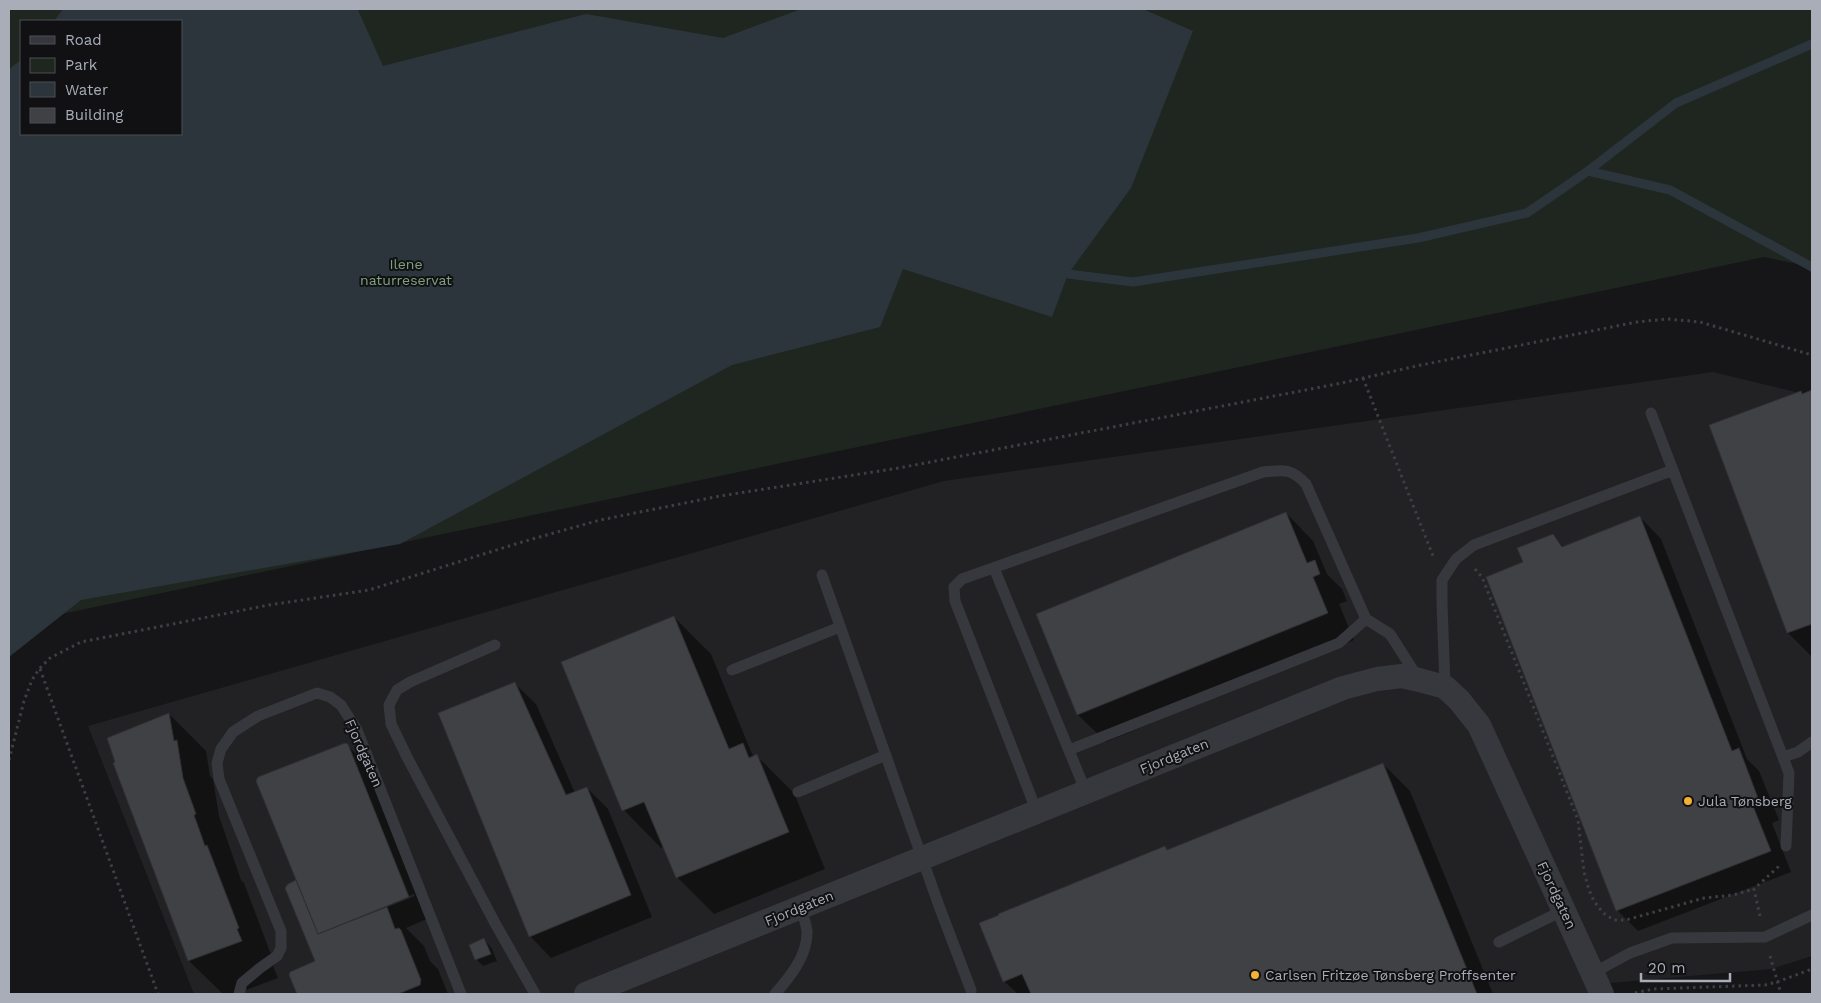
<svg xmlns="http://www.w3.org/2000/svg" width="1821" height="1003" viewBox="0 0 1821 1003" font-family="'Work Sans',sans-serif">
	<rect width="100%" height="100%" fill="#161618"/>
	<path fill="#222225" d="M1713 372 1812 396V956L1771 969 1599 984 1586 994H194L88 726 944 481Z"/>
	<path fill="#1e261f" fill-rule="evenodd" d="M9 9H1812V267L1764 257 9 625ZM21 21H181V134H21Z"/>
	<path fill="#2c353c" d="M63 9H349L358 10 383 66 586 14 723 38 801 9H1143L1193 31 1131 188 1068 274 1052 317 903 269 880 327 732 365 400 544 81 600 9 657V69L21 60V134H181V21H54Z"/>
	<path fill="#0007" fill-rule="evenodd" d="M1812 391V657L1788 633 1711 426 1800 392 1803 395Z
		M1286 513 1313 541 1327 574 1342 589 1347 601 1339 604 1354 640 1106 742 1078 715 1037 615Z
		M1640 517 1661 539 1747 759 1759 771 1779 820 1772 823 1791 872 1638 931 1617 910 1524 563 1552 535 1564 547Z
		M674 617 711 654 752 754 755 757 757 756 794 793 825 869 714 914 677 877 664 846 661 848 624 810 563 662Z
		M514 683 536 704 575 793 587 788 608 809 652 917 551 958 530 936Z
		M169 714 206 751 210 776 213 779 219 816 241 880 244 883 275 965 273 966 278 978 235 994H223L189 961 115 763Z
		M347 745 369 767 429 918 406 928 424 946 430 961 438 969 448 994H298L290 975 317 962 288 884 297 881ZM414 894 415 896 336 928V925Z
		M1383 764 1410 791 1493 994H1018L1004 981 1165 847 1169 851Z
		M484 940 491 947 497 961 483 966 476 959Z"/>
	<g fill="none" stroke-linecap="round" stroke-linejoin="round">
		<path stroke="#2c353c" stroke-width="9" d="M1588 171 1670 190 1812 267
			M1068 274 1133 282 1418 238 1527 213 1588 171 1676 103 1812 44"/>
	</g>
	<path fill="#404145" stroke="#303034" d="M1812 390V624L1787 633 1709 425 1801 391 1802 394Z
		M1286 512 1307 563 1315 560 1320 574 1313 577 1328 613 1077 715 1036 614Z
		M1640 516 1732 751 1739 748 1758 798 1751 801 1771 851 1616 911 1486 577 1523 562 1517 548 1553 534 1562 547Z
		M674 616 729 749 743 743 749 758 757 754 789 832 676 878 644 802 622 811 561 662Z
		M515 682 566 795 587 787 631 895 529 937 438 713Z
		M169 713 174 741 177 740 183 778 196 814 194 815 205 846 207 845 239 928 237 929 242 941 188 961 113 763 115 762 107 738Z
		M345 743 348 744 409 897 318 934 256 781 258 777Z
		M1383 763 1477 994H1031L1022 974 1003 982 979 923 999 915 998 914 1165 846 1167 850Z
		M296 880 318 934 387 907 395 929 399 928 401 930 421 980 420 985 398 994H297L289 975 290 972 315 961 285 888 288 884Z
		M484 938 491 954 475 960 469 945Z"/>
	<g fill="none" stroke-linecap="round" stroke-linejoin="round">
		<path stroke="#3d3f44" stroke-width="3" stroke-dasharray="2.5 4" stroke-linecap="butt" d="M1363 378 1433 556
			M1475 569 1482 577 1578 820 1584 872 1589 890 1594 901 1603 913 1614 920H1626L1704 898 1733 895 1754 889
			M40 669 158 994
			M9 760 24 701 32 680 39 669 50 658 81 642 269 605 369 590 522 542 600 520 720 496 899 468 1337 384 1421 365 1637 322 1667 319 1700 322 1812 355
			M1760 916 1754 889 1778 867 1779 864
			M1770 956 1781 994
			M1635 993 1653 989 1765 985 1777 982 1812 969"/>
		<path stroke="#37383d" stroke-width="11" d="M1651 413 1789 773 1786 846
			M994 568 1086 792
			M822 575 939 906 971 990
			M495 645 410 682 397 690 389 705 391 724 407 757 495 923 535 994
			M732 670 840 627
			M1445 687 1442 603V580L1456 559 1474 545 1673 470
			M1069 750 1339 643 1366 619
			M1783 757 1798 752 1812 742
			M798 792 886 755
			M1037 812 955 601 954 587 962 579 1263 472C1284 470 1291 468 1306 484L1366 619 1390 634 1418 678
			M1499 942 1564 910
			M1593 973 1630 953 1672 938 1765 937 1812 915
			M239 994 242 983 260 968 277 956 281 948V931L219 779 217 763 221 749 233 732 258 716 317 693 330 697 341 705 357 730 461 994
			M775 994C790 977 808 955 807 931 806 923 803 915 800 908"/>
		<path stroke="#37383d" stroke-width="24" d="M586 994 1343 688 1377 679 1402 676 1419 680 1445 687 1459 700 1479 725 1602 994"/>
	</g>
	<g fill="#f2b134" stroke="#111113" stroke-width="2">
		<circle cx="1688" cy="801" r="5"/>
		<circle cx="1255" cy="975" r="5"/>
	</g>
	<g text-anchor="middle" stroke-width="4" stroke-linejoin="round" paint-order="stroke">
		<g font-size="14" fill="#7fa381" stroke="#111113">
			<text x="406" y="269">Ilene<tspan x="406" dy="16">naturreservat</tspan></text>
		</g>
		<g font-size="14" fill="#a8adb8" stroke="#111113">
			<text transform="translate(364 753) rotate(66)" y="5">Fjordgaten</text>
			<text transform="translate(1174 756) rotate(-22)" y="5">Fjordgaten</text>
			<text transform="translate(1557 895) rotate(65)" y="5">Fjordgaten</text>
			<text transform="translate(799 908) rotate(-22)" y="5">Fjordgaten</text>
		</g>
		<g font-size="14" fill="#a8adb8" stroke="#111113" text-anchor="start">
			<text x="1698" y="806">Jula Tønsberg</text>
			<text x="1265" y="980">Carlsen Fritzøe Tønsberg Proffsenter</text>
		</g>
	</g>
	<rect width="1821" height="1003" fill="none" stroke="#a8adb8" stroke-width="20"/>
	<rect x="20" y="20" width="162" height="115" fill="#111113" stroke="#4d4f55"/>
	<rect x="30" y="36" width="25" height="8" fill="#37383d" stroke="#4d4f55"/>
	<text x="65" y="45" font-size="15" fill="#a8adb8">Road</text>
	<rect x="30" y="58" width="25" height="15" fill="#1e261f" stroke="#4d4f55"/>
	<text x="65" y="70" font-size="15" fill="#a8adb8">Park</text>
	<rect x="30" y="82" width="25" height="15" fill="#2c353c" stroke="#4d4f55"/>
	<text x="65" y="95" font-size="15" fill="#a8adb8">Water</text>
	<rect x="30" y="108" width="25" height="15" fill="#404145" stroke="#4d4f55"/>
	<text x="65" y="120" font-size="15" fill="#a8adb8">Building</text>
	<path d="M1641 973v8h89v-8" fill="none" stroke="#a8adb8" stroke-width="2.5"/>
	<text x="1648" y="973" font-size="15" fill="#a8adb8" stroke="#111113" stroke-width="4" paint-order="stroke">20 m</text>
</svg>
